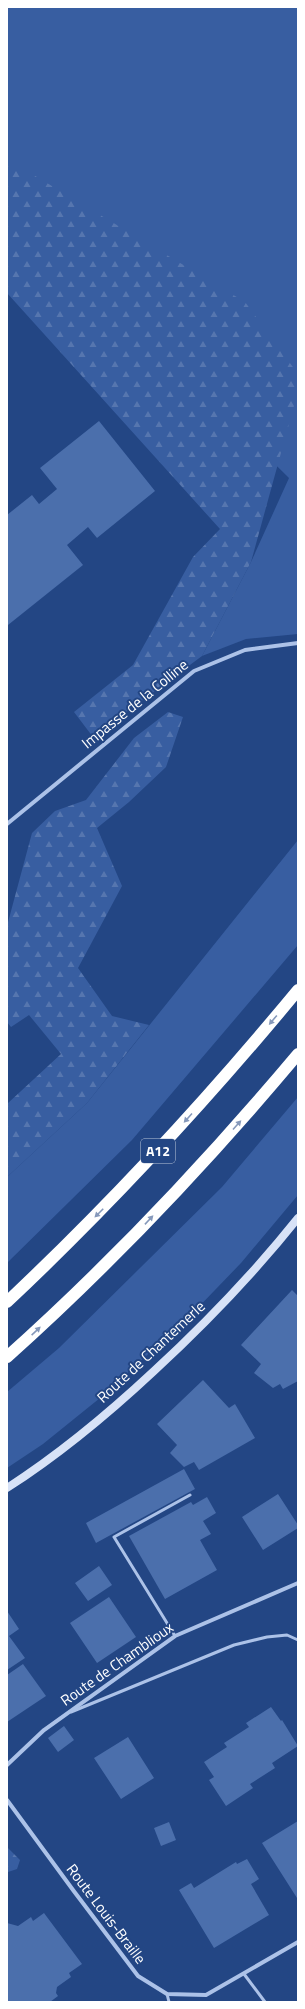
<svg xmlns="http://www.w3.org/2000/svg" width="305" height="2009" viewBox="0 0 305 2009" font-family="'Titillium Web',sans-serif">
	<defs>
		<pattern id="forest-firs" width="22" height="20" patternUnits="userSpaceOnUse"><rect width="22" height="20" fill="#385ea1"/><path d="M5 1l3.5 6h-7zM16 11l3.5 6h-7z" fill="#5676af"/></pattern>
	</defs>
	<rect width="100%" height="100%" fill="#234684"/>
	<path fill="#385ea1" d="M7 7H298V634L246 639 202 656 251 562 289 478 96 288 7 206Z
		M298 840V945L132 1140 7 1263V1177L87 1103Z
		M298 1097V1195L241 1263 189 1317 100 1398 43 1444 7 1468V1392L59 1348 222 1187Z"/>
	<path fill="url(#forest-firs)" d="M7 159 245 302 298 374V391L251 562 202 656 93 737 74 712 133 665 193 557 220 529 7 293Z
		M168 712 183 717 166 767 129 802 97 828 122 886 78 968 112 1016 149 1025 87 1103 7 1177V1104L61 1054 29 1015 11 1027 7 1022V926L32 833 55 811 86 800 134 738Z
		M7 1847 20 1860 17 1869 8 1872Z"/>
	<path fill="#4b6fac" d="M99 421 155 491 97 538 88 527 67 545 83 565 8 625 7 515 32 495 39 504 57 489 40 468Z
		M292 1290 298 1296V1381L283 1389 280 1384 273 1388 254 1373 261 1364 241 1345Z
		M203 1380 229 1408 235 1404 255 1438 199 1470 194 1462 184 1467 170 1453 177 1445 157 1424Z
		M184 1469 195 1489 96 1543 86 1523Z
		M278 1494 298 1525V1528L263 1550 242 1517Z
		M207 1497 216 1513 203 1521 211 1534 200 1540 217 1570 165 1599 129 1536 191 1502 193 1505Z
		M99 1566 112 1585 88 1601 75 1583Z
		M109 1597 136 1637 97 1663 70 1623Z
		M7 1611 19 1629 9 1636 25 1658 7 1670Z
		M23 1664 46 1696 7 1722V1675Z
		M271 1707 281 1721 282 1720 298 1746 272 1763 275 1768 250 1784 253 1788 226 1806 209 1780 214 1777 204 1762 227 1747 224 1743 249 1727 246 1723Z
		M64 1726 74 1740 58 1752 48 1738Z
		M128 1737 154 1778 121 1799 94 1758Z
		M298 1821V1897L297 1898 262 1843Z
		M169 1822 176 1840 161 1846 154 1828Z
		M247 1859 259 1879 251 1884 269 1915 214 1948 179 1890 191 1883 194 1888 236 1862 237 1864Z
		M44 1913 82 1964 69 1973 71 1977 57 1987 56 1993 58 1996 50 2002H7V1923L18 1926 31 1917 33 1921Z"/>
	<g fill="none" stroke-linecap="round" stroke-linejoin="round">
		<path stroke="#acc2e8" stroke-width="3" d="M175 1636 114 1537 190 1495
			M71 1712 234 1645 267 1637 287 1635 298 1640
			M244 1974 265 2002
			M167 1994 169 2002"/>
		<path stroke="#acc2e8" stroke-width="4" d="M7 824 194 671 245 650 298 643
			M7 1765 44 1730 175 1636 298 1583
			M7 1800 73 1890 138 1976 167 1994 206 1995 298 1942"/>
		<path stroke="#d7e2f7" stroke-width="8" d="M7 1488C60 1454 109 1413 154 1371 206 1323 254 1273 298 1218"/>
		<path stroke="#fff" stroke-width="12" d="M7 1302C111 1204 207 1100 298 990
			M7 1357C111 1264 208 1161 298 1054"/>
	</g>
	<defs><path id="oneway-solid" d="M-6-.8H1V-3.2L6.5 0L1 3.2V.8H-6Z"/></defs>
	<g fill="#8699bb">
		<use href="#oneway-solid" transform="translate(273 1020) rotate(130)"/>
		<use href="#oneway-solid" transform="translate(188 1118) rotate(132)"/>
		<use href="#oneway-solid" transform="translate(237 1125) rotate(-48)"/>
		<use href="#oneway-solid" transform="translate(99 1213) rotate(135)"/>
		<use href="#oneway-solid" transform="translate(149 1220) rotate(-47)"/>
		<use href="#oneway-solid" transform="translate(36 1331) rotate(-43)"/>
	</g>
	<g text-anchor="middle" stroke-width="4" stroke-linejoin="round" paint-order="stroke">
		<rect fill="#234684" stroke="#bdc8da" stroke-width="1" x="141" y="1139" width="34" height="24" rx="3"/>
		<g font-size="14" font-weight="bold" fill="#fff">
			<text x="158" y="1156">A12</text>
		</g>
		<g font-size="15" fill="#fff" stroke="#234684">
			<text transform="translate(135 704) rotate(-39)" y="5">Impasse de la Colline</text>
			<text transform="translate(151 1352) rotate(-43)" y="5">Route de Chantemerle</text>
			<text transform="translate(117 1664) rotate(-35)" y="5">Route de Chamblioux</text>
			<text transform="translate(106 1914) rotate(53)" y="5">Route Louis-Braille</text>
		</g>
	</g>
	<rect width="305" height="2009" fill="none" stroke="#ffffff" stroke-width="16"/>
</svg>
